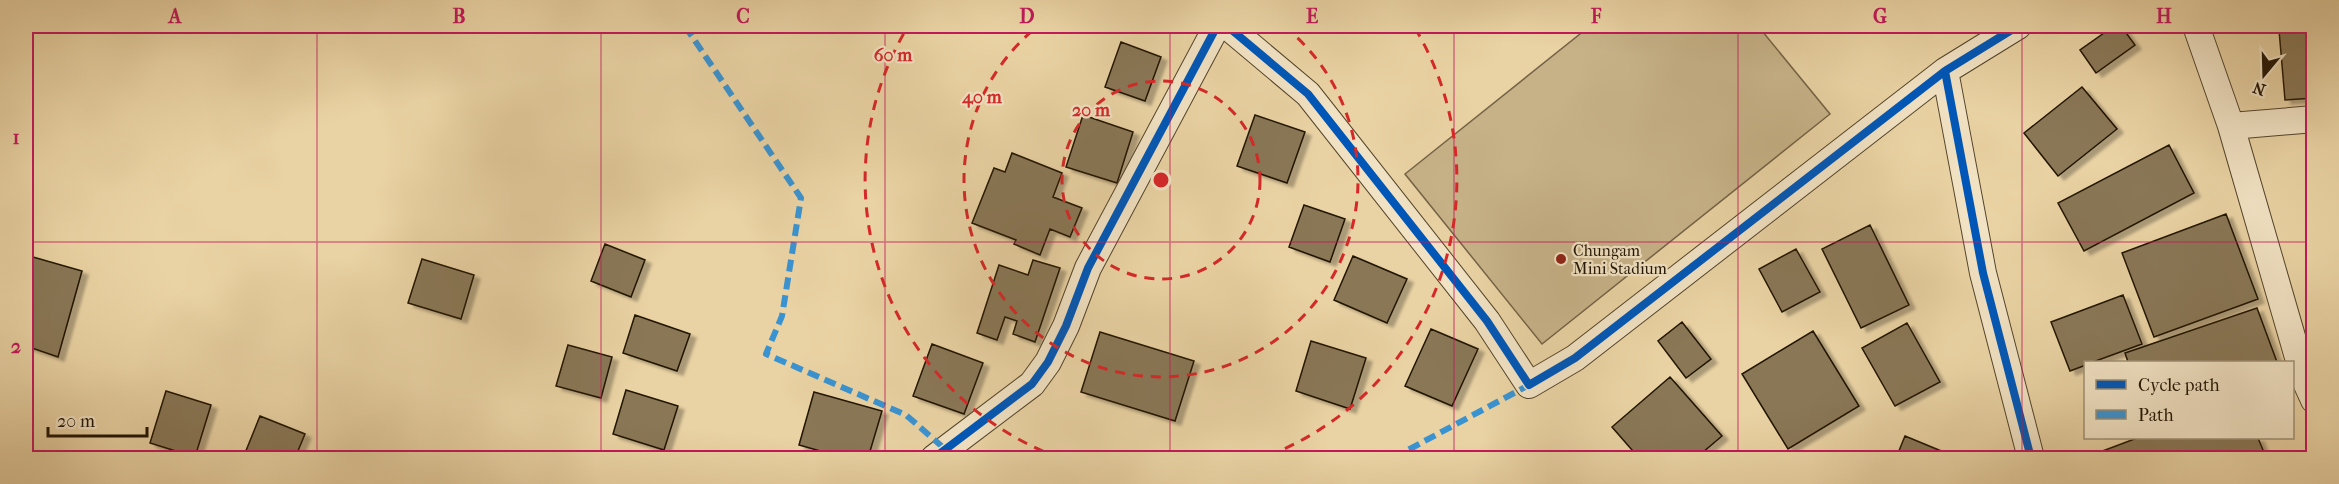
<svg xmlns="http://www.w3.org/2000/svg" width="2339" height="484" viewBox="0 0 2339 484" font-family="'IM FELL French Canon',serif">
	<defs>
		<filter id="shadow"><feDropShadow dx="6" dy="4" stdDeviation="1.5" flood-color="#0004"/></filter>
	</defs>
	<rect width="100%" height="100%" fill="#e9d2a3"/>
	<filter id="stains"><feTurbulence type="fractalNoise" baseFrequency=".00333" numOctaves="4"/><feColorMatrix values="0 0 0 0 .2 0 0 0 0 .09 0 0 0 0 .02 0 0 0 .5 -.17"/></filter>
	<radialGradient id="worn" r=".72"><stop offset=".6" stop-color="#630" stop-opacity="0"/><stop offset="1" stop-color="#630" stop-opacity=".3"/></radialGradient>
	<path fill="#c7b288" stroke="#746346" stroke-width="1.5" d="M1590 26H1758L1830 114 1542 344 1405 174Z"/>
	<path fill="#897756" stroke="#211403" stroke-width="1.5" filter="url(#shadow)" d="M2114 26H2121L2135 45 2096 73 2080 50Z
		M2314 27V98L2285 100 2279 30Z
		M1121 42 1161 57 1145 101 1105 87Z
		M2082 87 2117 129 2058 176 2024 133Z
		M1083 115 1133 132 1117 183 1066 167Z
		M1255 115 1305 132 1287 183 1237 166Z
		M2169 145 2194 193 2084 251 2058 203Z
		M1012 153 1062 173 1053 197 1082 208 1070 237 1050 229 1040 255 1014 244 1016 240 972 223 994 168 1005 172Z
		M1304 205 1345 219 1330 262 1289 247Z
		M2226 214 2258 299 2154 337 2122 253Z
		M1870 225 1909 305 1861 328 1822 249Z
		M605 244 645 260 631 297 591 281Z
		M1796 249 1820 292 1782 312 1759 269Z
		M26 255 82 271 58 357 26 346Z
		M1353 256 1407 279 1387 323 1334 300Z
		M422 259 474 275 461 319 408 303Z
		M1033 260 1060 268 1035 342 1013 334 1017 321 1005 317 997 340 977 333 999 265 1028 275Z
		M2123 295 2142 344 2093 362H2086V365L2070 371 2051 322Z
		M2257 308 2277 362H2128L2125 353Z
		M635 315 690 334 677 371 623 353Z
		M1682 322 1711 359 1686 378 1658 341Z
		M1907 323 1940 382 1895 406 1862 348Z
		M1431 329 1478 349 1452 406 1405 386Z
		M1813 331 1859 406 1788 449 1742 374Z
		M1100 332 1194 361 1175 421 1081 392Z
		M1311 341 1366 358 1350 409 1296 391Z
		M932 344 983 363 964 414 913 396Z
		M568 345 612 357 601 398 556 386Z
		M1670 377 1722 436 1696 458H1639L1612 427Z
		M626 390 678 406 664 450 613 434Z
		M166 391 211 405 195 457 150 443Z
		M814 392 882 411 868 458H845L799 445Z
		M260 416 305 434 295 458H243Z
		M1905 436 1946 453 1944 458H1896Z
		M2137 438H2258L2263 450 2241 458H2103L2100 452Z"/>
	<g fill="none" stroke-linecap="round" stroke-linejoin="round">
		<defs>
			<path id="minor" d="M1227 26 1308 94 1487 321 1529 385 1575 358 1945 71
				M2018 26 1945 71 1983 273 2031 458
				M2196 26 2231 126
				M2314 119 2231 126 2304 378 2314 400
				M934 458 1032 384 1048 362 1066 326 1088 268 1217 26"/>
		</defs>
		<use href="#minor" stroke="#53442b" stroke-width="28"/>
		<use href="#minor" stroke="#f1e2c3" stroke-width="26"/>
		<path stroke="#3a93d1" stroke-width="6" stroke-dasharray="12 6" stroke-linecap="butt" d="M685 26 801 198 782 316 766 354 906 415 946 450
			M1393 458 1529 385"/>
		<defs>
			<path id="cycleway" d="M1227 26 1308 94 1487 321 1529 385 1575 358 1945 71
				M2018 26 1945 71 1983 273 2031 458
				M934 458 1032 384 1048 362 1066 326 1088 268 1217 26"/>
		</defs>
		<use href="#cycleway" stroke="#f1e2c3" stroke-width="11"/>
		<use href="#cycleway" stroke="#0057b8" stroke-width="8"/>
	</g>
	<path fill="none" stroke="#c2185b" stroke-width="1.5" stroke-opacity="0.55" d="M317 26V458M601 26V458M885 26V458M1170 26V458M1454 26V458M1738 26V458M2022 26V458M26 242H2314"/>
	<g fill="none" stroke="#d62828" stroke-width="3" stroke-dasharray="10 8">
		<circle cx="1161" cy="180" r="99"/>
		<path d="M1284 26A197 197 0 1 1 1038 26"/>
		<path d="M1060 458A296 296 0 0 1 907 28M1415 28A296 296 0 0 1 1262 458"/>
	</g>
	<circle fill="#8f2418" stroke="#f1e2c3" stroke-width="2" cx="1561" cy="259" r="6"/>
	<g text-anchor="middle" stroke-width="4.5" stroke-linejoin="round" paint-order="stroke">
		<g font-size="16" fill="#211403" stroke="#f1e2c3" text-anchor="start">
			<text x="1573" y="256">Chungam<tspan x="1573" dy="18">Mini Stadium</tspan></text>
		</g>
	</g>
	<circle cx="1161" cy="180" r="9" fill="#d62828" stroke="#f1e2c3" stroke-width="3"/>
	<g font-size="18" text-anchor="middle" font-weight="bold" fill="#d62828" stroke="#f1e2c3" stroke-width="4.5" stroke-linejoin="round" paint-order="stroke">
		<text x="893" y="61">60 m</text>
		<text x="982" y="103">40 m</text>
		<text x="1091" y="116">20 m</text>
	</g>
	<rect width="2339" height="484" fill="none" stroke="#e9d2a3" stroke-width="66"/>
	<rect x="2084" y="361" width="210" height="78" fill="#f1e2c3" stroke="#9e9076" stroke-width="1.5"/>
	<rect x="2096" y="380" width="30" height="9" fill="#0057b8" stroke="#9e9076" stroke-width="1.5"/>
	<text x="2138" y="391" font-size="18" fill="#211403">Cycle path</text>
	<rect x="2096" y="410" width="30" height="9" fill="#3a93d1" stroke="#9e9076" stroke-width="1.5"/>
	<text x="2138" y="421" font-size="18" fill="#211403">Path</text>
	<g transform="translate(2264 75) rotate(199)" stroke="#f1e2c3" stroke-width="4.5" paint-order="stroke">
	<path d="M0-4.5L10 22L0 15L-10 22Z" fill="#211403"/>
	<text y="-9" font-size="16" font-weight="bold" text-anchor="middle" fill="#211403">N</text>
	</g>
	<path d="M48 427v9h99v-9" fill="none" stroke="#211403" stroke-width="3"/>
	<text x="57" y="427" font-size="18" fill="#211403" stroke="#f1e2c3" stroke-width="4.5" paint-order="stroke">20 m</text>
	<rect x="33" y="33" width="2273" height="418" fill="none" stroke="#c2185b" stroke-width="2"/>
	<g font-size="20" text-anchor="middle" font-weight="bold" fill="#c2185b">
		<text x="175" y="23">A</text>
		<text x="459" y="23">B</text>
		<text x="743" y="23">C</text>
		<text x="1027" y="23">D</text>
		<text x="1312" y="23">E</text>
		<text x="1596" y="23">F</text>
		<text x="1880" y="23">G</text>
		<text x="2164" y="23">H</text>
		<text x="16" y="144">1</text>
		<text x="16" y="353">2</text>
	</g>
	<rect width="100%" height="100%" filter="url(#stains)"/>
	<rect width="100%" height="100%" fill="url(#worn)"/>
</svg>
